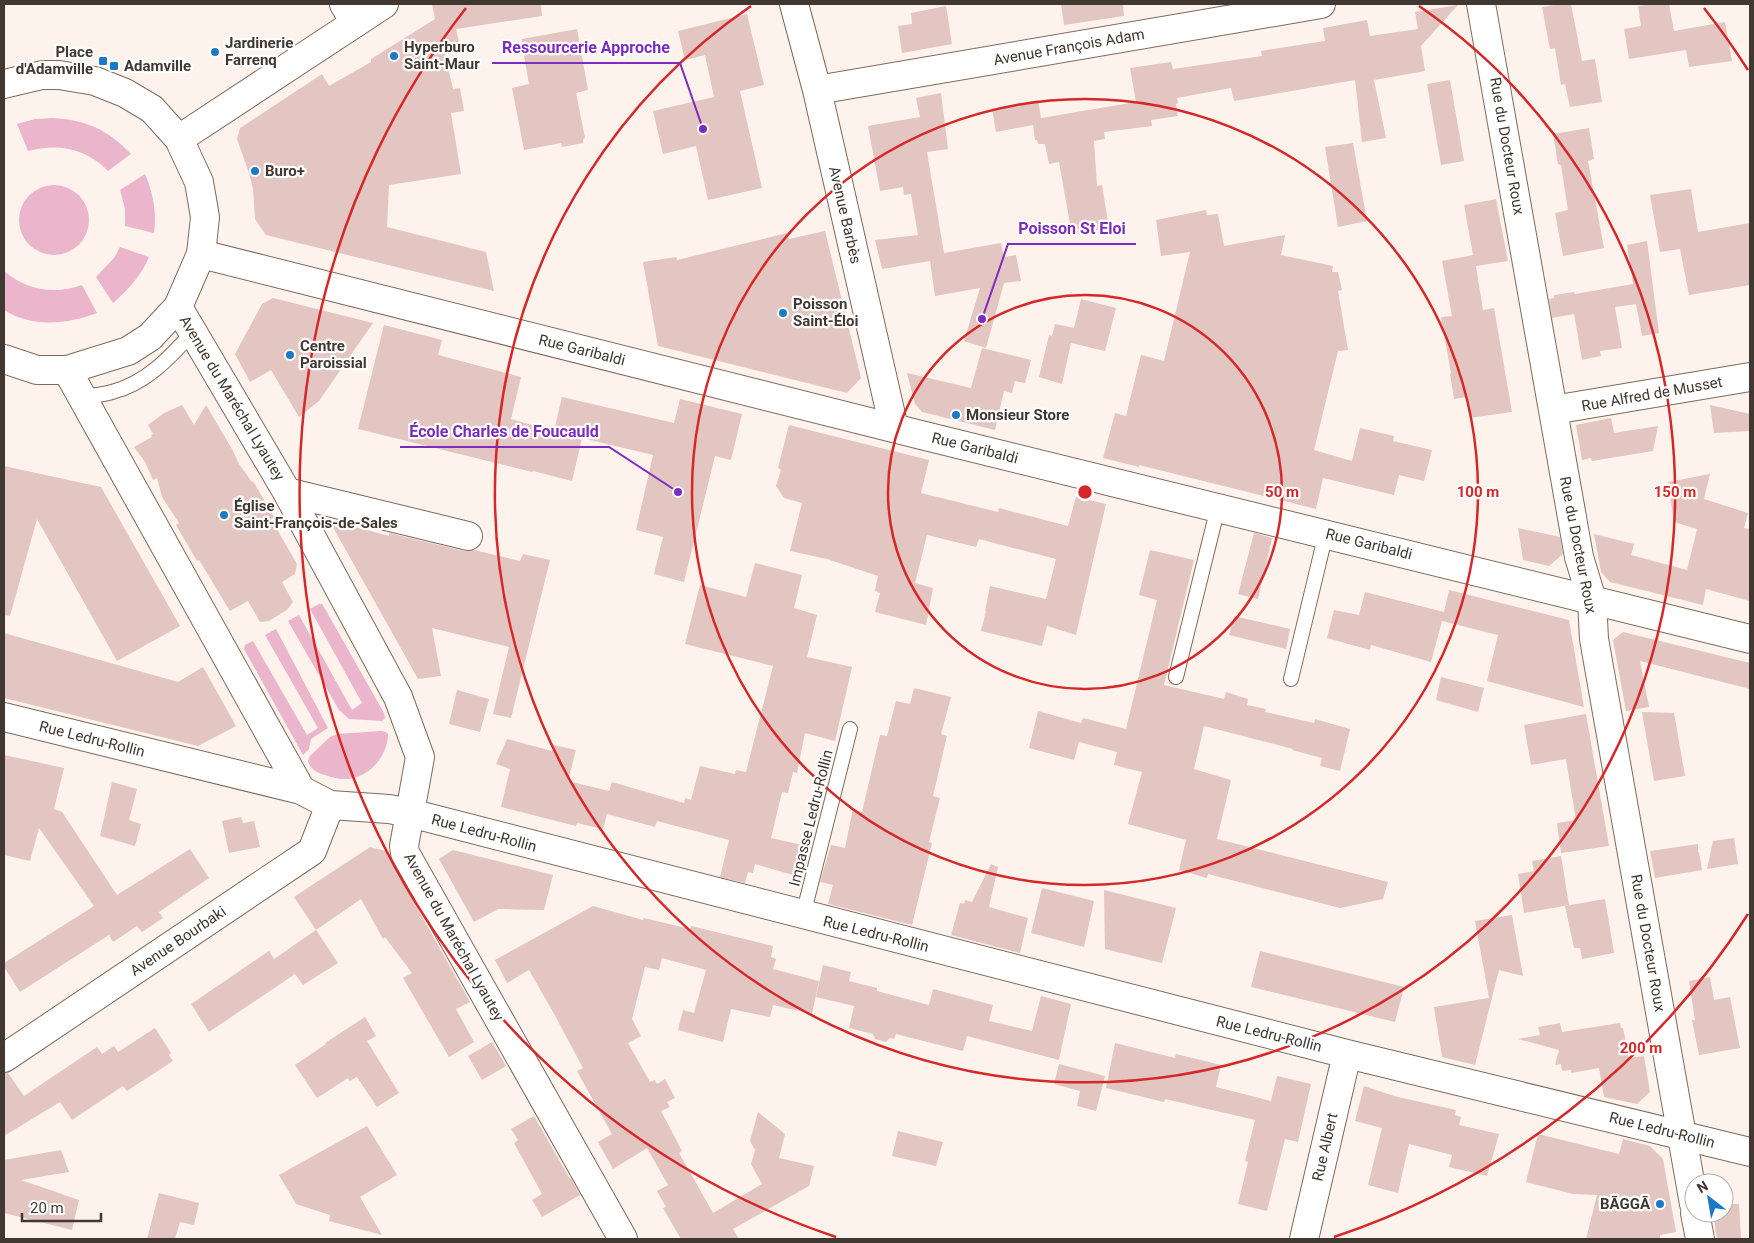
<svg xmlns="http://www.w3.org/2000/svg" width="1754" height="1243" viewBox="0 0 1754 1243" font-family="Roboto,sans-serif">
	<rect width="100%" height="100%" fill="#fdf3ec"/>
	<path fill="#ebb5cc" d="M53 118C86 120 107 129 131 154L108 171C86 148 58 143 28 151L17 124 35 119Z
		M145 174C153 193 157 212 154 233L125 226V209L120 190Z
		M19 220a35 35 0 1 1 70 0a35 35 0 1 1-70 0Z
		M120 247 149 257C141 276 128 290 113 303L96 277 114 258Z
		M4 271C26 290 54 295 82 285L97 313C68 324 32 328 4 310Z
		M319 604H322L324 607 384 713 385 718 382 721 349 719 339 710 288 621 299 615 352 710 362 703 310 609Z
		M276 629 328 728 311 739 309 749 303 755 244 649 245 645 253 641 307 735 318 728 265 635Z
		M381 731 386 732 388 734C388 757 367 780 344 779 338 779 331 777 325 775 317 773 310 769 308 761L310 756 330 737 337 734Z"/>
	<path fill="#e3c5c1" d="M432 4H541L542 16 456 29 460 47 444 50 453 89 460 88 464 111 451 113 461 174 389 185 387 227 486 252 494 291 266 235 255 219 253 189 249 173 237 139 240 128 322 74 329 86 371 62V59L435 19Z
		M1061 4H1123L1124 16 1064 25Z
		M1560 4H1571L1582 61 1595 59 1602 102 1570 107 1565 84 1561 85 1555 48 1550 49 1542 7Z
		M1653 4H1669L1674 31 1725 22 1732 61 1689 67 1686 50 1629 59 1624 29 1641 26 1638 6Z
		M1458 5 1421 46 1425 71 1374 80 1386 138 1362 142 1355 80 1234 101 1231 88 1177 98 1178 103 1176 104 1178 116 1151 120 1152 126 1104 132 1105 139 1094 141 1097 186 1102 185 1109 228 1072 235 1059 162 1049 164 1045 144H1038L1037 140H1035L1033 125 996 132 992 109 1038 100 1041 118 1136 102 1130 68 1171 62 1173 69 1262 56 1261 51 1325 41 1323 28 1367 20 1370 36 1418 29 1415 12Z
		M946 6 952 44 902 53 898 26 912 24 911 13Z
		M747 14 764 85 740 91 762 188 708 200 696 146 663 154 653 111 714 97 705 55 685 60 678 31Z
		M577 29 588 90 576 93 585 138 583 139V143L562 147 561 143 524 150 512 88 529 84 523 50 522 39Z
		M1450 80 1464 161 1441 165 1427 84Z
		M941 93 948 149 927 152 944 253 1001 243 1004 257 1016 255 1021 281 1004 283 986 348 964 341 980 288 935 296 930 261 882 269 875 240 918 235 911 194 904 195 903 187 880 191 868 126 920 117 916 98Z
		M1589 128 1594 159 1588 161 1604 248 1563 256 1555 213 1568 210 1561 165 1558 164 1553 134Z
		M1353 143 1367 221 1338 227 1325 147Z
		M1691 189 1698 232 1750 223V285L1689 295 1680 249 1660 252 1650 195Z
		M1496 199 1508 261 1476 266 1483 310 1494 308 1512 412 1470 418 1466 397 1454 399 1450 374 1451 373 1441 317 1452 316 1442 261 1473 255 1464 205Z
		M1206 210 1207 215 1218 214 1224 246 1285 235 1281 255 1333 266 1332 272H1338L1342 290 1338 291 1348 350 1338 351 1314 450 1352 461 1360 428 1394 436 1393 441 1432 450 1424 481 1399 475 1394 495 1323 478 1316 509 1139 465V467L1103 458 1115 413 1126 416 1141 355 1164 361 1190 252 1161 256 1156 220Z
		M825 231 861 378 847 393 658 346 643 262 676 257 677 260 787 233 789 239Z
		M1647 241 1659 333 1642 336 1636 304 1615 307 1622 348 1600 351 1601 356 1582 360 1574 314 1552 318 1549 299 1554 298V295L1574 292 1575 294 1633 284 1627 245Z
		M273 298 373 323 319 401 299 417 271 370 250 382 235 354 262 304Z
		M1081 299 1116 308 1105 351 1071 343 1062 384 1039 377 1049 335 1052 336 1055 324 1074 328Z
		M384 325 442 340 438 355 521 377 511 419 554 431 562 397 674 423 680 399 742 414 731 460 715 456 684 582 654 574 663 537 636 530 653 455 582 438 572 481 533 471 532 472 358 429Z
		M982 348 1031 360 1025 383 1015 381 1012 393 1004 391 995 430 922 412 915 404 907 373 971 388Z
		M182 405 194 425 206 405 232 449 239 464 252 482 253 481 274 517 271 519 297 564 295 574 282 582 293 602 287 610 269 621 260 622 248 601 230 611 199 560 197 561 176 525 179 523 162 497 157 478 153 480 145 462 134 447 152 437 151 435 153 434 148 425 164 413Z
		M1710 405 1750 414V431L1714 433Z
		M1611 418 1614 433 1658 426 1653 451 1592 461 1591 458 1582 460 1576 425Z
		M789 425 929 460 921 493 998 512 999 508 1068 526 1076 497 1106 504 1076 635 1047 626 1042 646 981 631 986 611H985L990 586 1046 599 1056 559 979 539 976 547 927 535 915 583 933 588 926 625 875 612 880 593 875 591 878 576 827 559 790 551 802 503 784 498 776 486 781 470 778 468Z
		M4 466 101 487 180 626 117 661 37 519 10 616 4 615Z
		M1710 474 1704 499 1748 513 1744 528 1750 529V601L1706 589 1703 605 1610 582 1601 572 1594 534 1634 544 1631 555 1687 570 1697 529 1674 522 1668 482Z
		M329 520 389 536V533L464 551 474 550 520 561 523 554 550 560 511 718 493 714 509 647 432 628 441 676 418 679Z
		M1518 528 1560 537 1563 554 1549 566 1523 560Z
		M1254 533 1272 538 1258 599 1238 594Z
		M1150 550 1194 560 1164 685 1224 699 1226 692 1248 699 1247 705 1266 709 1265 712 1314 723 1315 719 1350 729 1340 771 1320 766 1322 758 1292 750 1293 749 1204 726 1194 769 1231 780 1217 839 1388 882 1383 899 1340 908 1208 874 1207 878 1179 870 1186 840 1128 824 1142 772 1114 765 1117 752 1079 742 1074 760 1029 748 1038 711 1081 723 1083 718 1126 729 1157 600 1139 595Z
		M755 563 802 575 794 608 817 615 807 657 852 667 835 741 805 733 797 773 793 772 788 793 782 792 771 838 811 847 803 878 755 864 753 873 748 872 745 883 720 877 729 840 657 821 655 827 607 814 603 829 577 823 576 826 501 807 510 769 496 764 507 739 552 751 554 745 576 750 568 781 609 791 612 782 684 803 685 798 691 800 700 766 735 774 736 770 746 772 773 666 685 644 700 585 746 597Z
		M1449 590 1569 620 1584 707 1487 681 1498 635 1442 621 1431 662 1371 645 1370 650 1327 638 1334 610 1359 615 1365 592 1444 612Z
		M1234 616 1290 629 1286 649 1229 635Z
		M1623 632 1750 663V689L1640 661 1649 707 1626 711 1613 640Z
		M4 633 178 682 203 667 236 726 198 746 4 698Z
		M1441 677 1484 688 1478 712 1436 700Z
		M914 688 951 697 941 734 947 736 933 796 940 798 929 842 932 843 912 925 828 904 833 885 820 882 831 845 845 848 853 809 862 812 880 735 887 736 896 701 910 704Z
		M457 690 489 699 480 732 449 724Z
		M1642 712 1674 713 1685 776 1654 781Z
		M1586 714 1609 846 1561 853 1557 823 1576 820 1566 759 1531 765 1524 725Z
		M4 755 64 768 54 809 62 812 117 895 190 849 209 878 159 912 163 918 142 932 137 926 113 942 109 935 20 992 4 967V963L94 906 39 828 30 861 4 855Z
		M112 782 137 789 129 820 141 824 135 846 100 836Z
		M241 817 243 823 254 821 260 847 229 853 222 821Z
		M1734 838 1738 864 1707 869 1713 841Z
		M1698 844V852H1699L1702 870 1655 878 1650 851Z
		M370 847 385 851 470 1002 456 1009 474 1042 449 1057 403 978 412 973 385 937 383 939 361 899 316 930 294 897Z
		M453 850 553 875 544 910 498 909 474 922 439 859Z
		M1561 856 1569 905 1524 913 1518 874 1534 871 1532 861Z
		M991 864 998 867 989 907 1028 918 1020 953 951 935 960 903 964 904 965 900 972 902Z
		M1042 888 1094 901 1084 947 1031 933Z
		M1104 890 1176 908 1162 963 1105 949Z
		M1605 899 1614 953 1582 959 1580 948H1574L1565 906Z
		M593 906 643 920 644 918 690 929 691 926 773 946 771 957 776 959 773 969 819 981 812 1014 773 1005 770 1017 731 1009 723 1042 678 1030 683 1010 694 1013 706 970 662 958 659 970 645 967 632 1019 641 1036 628 1043 650 1082 655 1080 657 1084 665 1079 675 1098 667 1102 670 1107 661 1111 682 1151 679 1153 713 1213 762 1184 751 1164 755 1150 750 1141 758 1112 785 1134 779 1158 814 1166 809 1186 733 1229 739 1239H681L663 1208 666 1207 657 1191 668 1185 647 1148 613 1169 598 1142 612 1134 577 1071 583 1068 553 1012 529 970 507 983 495 960Z
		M1512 915 1523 976 1499 970 1475 1065 1442 1057 1434 1007 1489 998 1475 921Z
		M316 930 338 963 303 985 295 974 209 1032 191 1004 269 951 274 959Z
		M1260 951 1404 987 1395 1022 1251 987Z
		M823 965 851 972 849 981 877 988V991L929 1005 933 989 993 1005 989 1021 1032 1031 1041 996 1071 1004 1059 1060 967 1036 963 1051 896 1034 894 1039 890 1038 886 1042 875 1039 873 1034 849 1028 854 1006 816 997Z
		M1710 977 1714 1000 1730 997 1740 1048 1699 1055 1692 1020H1695L1689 981Z
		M365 1017 376 1036 367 1041 399 1093 377 1107 357 1077 350 1081 348 1078 317 1098 295 1065 326 1044 325 1043Z
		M1560 1023 1562 1032 1620 1023 1621 1028H1623L1629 1058 1644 1056 1650 1092 1637 1104 1604 1097 1599 1068 1571 1073V1070L1562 1071 1561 1064 1555 1065 1559 1050 1518 1039 1540 1035 1538 1027Z
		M155 1028 171 1053 169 1055 173 1061 127 1091 123 1086 72 1120 60 1102 4 1136V1073H8L24 1096 97 1047 102 1054 114 1046 118 1052Z
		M492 1042 506 1066 482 1080 468 1056Z
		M1115 1043 1175 1058 1176 1054 1221 1065 1216 1087 1271 1101 1277 1076 1311 1084 1298 1142 1285 1139 1267 1211 1238 1204 1248 1162 1245 1161 1255 1120 1165 1099 1164 1102 1106 1088Z
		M1059 1064 1105 1076 1096 1111 1077 1106 1080 1091 1054 1084Z
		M1364 1086 1394 1096 1456 1110 1455 1115 1461 1117 1459 1125 1499 1134 1487 1176 1449 1167 1452 1155 1409 1144 1398 1193 1368 1185 1382 1128 1355 1121Z
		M534 1116 570 1179 571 1178 580 1195 542 1217 532 1200 542 1194 514 1143 518 1140 511 1129Z
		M367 1126 397 1175 360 1197 382 1235 329 1221 330 1215 296 1204 279 1175Z
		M898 1131 943 1142 936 1166 892 1156Z
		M1538 1134 1619 1154 1623 1139 1650 1146 1663 1159 1676 1232 1660 1235V1239H1586L1597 1195 1573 1194 1526 1182Z
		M61 1150 69 1172 21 1180 79 1200 72 1230 4 1213V1160Z
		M159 1193 199 1203 194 1225 180 1222 175 1239H147Z
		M1724 1204H1739L1741 1239H1717L1713 1213H1724Z"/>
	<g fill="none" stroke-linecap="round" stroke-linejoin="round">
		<defs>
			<path id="service" d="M81 397C91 396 102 395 112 392 147 383 170 357 193 332
				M1176 677 1218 507
				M1291 679 1326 533
				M803 915 850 729"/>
			<path id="minor" d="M344 4 355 23
				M794 4 817 90 894 428
				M1481 4 1579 557 1592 600 1594 639 1694 1204
				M817 90 1321 4
				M201 254 917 434 1750 639
				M178 307 287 492 398 697 420 757 404 846 405 853 623 1239
				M67 370 301 790
				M1553 410 1750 377
				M287 492 468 536
				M4 717 301 790 330 805 389 809 410 813 1347 1054 1750 1152
				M4 1058 312 851 330 805
				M1695 1213 1700 1239
				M1304 1239 1347 1054"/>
			<path id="tertiary" d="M4 84 42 75H59L95 81 125 93 152 109 179 139 199 182 205 217 201 254 178 307 150 337 128 351 67 370H37L4 359
				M179 139 384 4"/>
		</defs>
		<use href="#service" stroke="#7f6a5b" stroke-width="16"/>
		<use href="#minor" stroke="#7f6a5b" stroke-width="30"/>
		<use href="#tertiary" stroke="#7f6a5b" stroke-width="30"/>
		<use href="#service" stroke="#fff" stroke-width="14"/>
		<use href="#minor" stroke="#fff" stroke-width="28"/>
		<use href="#tertiary" stroke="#fff" stroke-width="28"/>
	</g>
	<g fill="none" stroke="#d62828" stroke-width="2.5">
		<circle cx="1085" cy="492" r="197"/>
		<circle cx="1085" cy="492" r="393"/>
		<path d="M1419 6A590 590 0 1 1 751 6"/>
		<path d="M1748 914A786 786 0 0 1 1334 1237M836 1237A786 786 0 0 1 466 8M1704 8A786 786 0 0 1 1748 70"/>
	</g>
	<g fill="#1b79c6" stroke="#fff" stroke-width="2">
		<circle cx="215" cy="52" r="5"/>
		<circle cx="394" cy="56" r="5"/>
		<rect x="98" y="56" width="10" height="10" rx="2.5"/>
		<rect x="109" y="61" width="10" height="10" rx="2.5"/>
		<circle cx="255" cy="171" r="5"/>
		<circle cx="783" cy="313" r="5"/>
		<circle cx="290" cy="355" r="5"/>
		<circle cx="956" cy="415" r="5"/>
		<circle cx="224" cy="515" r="5"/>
		<circle cx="1660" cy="1204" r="5"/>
	</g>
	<g text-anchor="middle" stroke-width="4.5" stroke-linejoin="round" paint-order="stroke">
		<g font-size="15" font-weight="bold" fill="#413831" stroke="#fff" text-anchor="start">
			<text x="225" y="48">Jardinerie<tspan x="225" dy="17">Farrenq</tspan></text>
			<text x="404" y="52">Hyperburo<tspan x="404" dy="17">Saint-Maur</tspan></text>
			<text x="93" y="57" text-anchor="end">Place<tspan x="93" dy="17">d'Adamville</tspan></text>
			<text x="124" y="71">Adamville</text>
			<text x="265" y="176">Buro+</text>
			<text x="793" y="309">Poisson<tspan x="793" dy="17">Saint-Éloi</tspan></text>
			<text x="300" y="351">Centre<tspan x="300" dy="17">Paroissial</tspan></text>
			<text x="966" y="420">Monsieur Store</text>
			<text x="234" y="511">Église<tspan x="234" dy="17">Saint-François-de-Sales</tspan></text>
			<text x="1650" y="1209" text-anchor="end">BĀGGĀ</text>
		</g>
		<g font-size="15" fill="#413831" stroke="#fff">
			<text transform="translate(1069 47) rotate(-10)" y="5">Avenue François Adam</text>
			<text transform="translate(1507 146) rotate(80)" y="5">Rue du Docteur Roux</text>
			<text transform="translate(845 215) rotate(77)" y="5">Avenue Barbès</text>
			<text transform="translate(582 350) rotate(14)" y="5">Rue Garibaldi</text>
			<text transform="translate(1652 394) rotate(-10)" y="5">Rue Alfred de Musset</text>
			<text transform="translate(232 398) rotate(59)" y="5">Avenue du Maréchal Lyautey</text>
			<text transform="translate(975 448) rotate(14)" y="5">Rue Garibaldi</text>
			<text transform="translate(1369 544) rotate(14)" y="5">Rue Garibaldi</text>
			<text transform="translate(1578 545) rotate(79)" y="5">Rue du Docteur Roux</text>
			<text transform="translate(92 739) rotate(14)" y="5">Rue Ledru-Rollin</text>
			<text transform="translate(811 818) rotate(-76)" y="5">Impasse Ledru-Rollin</text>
			<text transform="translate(484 833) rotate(15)" y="5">Rue Ledru-Rollin</text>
			<text transform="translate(876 934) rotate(14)" y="5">Rue Ledru-Rollin</text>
			<text transform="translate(454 937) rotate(61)" y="5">Avenue du Maréchal Lyautey</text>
			<text transform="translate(178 941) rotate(-34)" y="5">Avenue Bourbaki</text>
			<text transform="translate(1648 943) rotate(80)" y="5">Rue du Docteur Roux</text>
			<text transform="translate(1269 1034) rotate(14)" y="5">Rue Ledru-Rollin</text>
			<text transform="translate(1662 1130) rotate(14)" y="5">Rue Ledru-Rollin</text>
			<text transform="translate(1325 1147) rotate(-77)" y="5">Rue Albert</text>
		</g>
	</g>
	<circle cx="1085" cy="492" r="8" fill="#d62828" stroke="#fff" stroke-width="2.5"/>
	<g font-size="15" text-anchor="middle" font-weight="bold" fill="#d62828" stroke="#fff" stroke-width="4.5" stroke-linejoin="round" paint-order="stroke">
		<text x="1282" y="497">50 m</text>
		<text x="1478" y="497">100 m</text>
		<text x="1675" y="497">150 m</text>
		<text x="1641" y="1053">200 m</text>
	</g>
	<path fill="none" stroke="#7b2cbf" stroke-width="2" d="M703 129L680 63H492M982 319L1008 244H1136M678 492L609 447H400"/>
	<g fill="#7b2cbf" stroke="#fff" stroke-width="2">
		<circle cx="703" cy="129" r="5"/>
		<circle cx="982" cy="319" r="5"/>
		<circle cx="678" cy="492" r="5"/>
	</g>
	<g font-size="16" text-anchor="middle" font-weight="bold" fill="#7b2cbf" stroke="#fff" stroke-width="4.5" stroke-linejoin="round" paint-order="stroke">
		<text x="586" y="53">Ressourcerie Approche</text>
		<text x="1072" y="234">Poisson St Eloi</text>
		<text x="504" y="437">École Charles de Foucauld</text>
	</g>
	<rect width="1754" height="1243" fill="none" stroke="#413831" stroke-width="10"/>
	<g transform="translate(1709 1198) rotate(329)"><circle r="24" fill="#ffffff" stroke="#b3afad"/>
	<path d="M0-4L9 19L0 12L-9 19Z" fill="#1b79c6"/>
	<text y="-8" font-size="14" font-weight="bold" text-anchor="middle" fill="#413831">N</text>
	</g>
	<path d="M22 1213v8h79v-8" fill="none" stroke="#413831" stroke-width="2.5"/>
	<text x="30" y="1213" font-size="15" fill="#413831" stroke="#ffffff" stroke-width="4" paint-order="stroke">20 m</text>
</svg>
